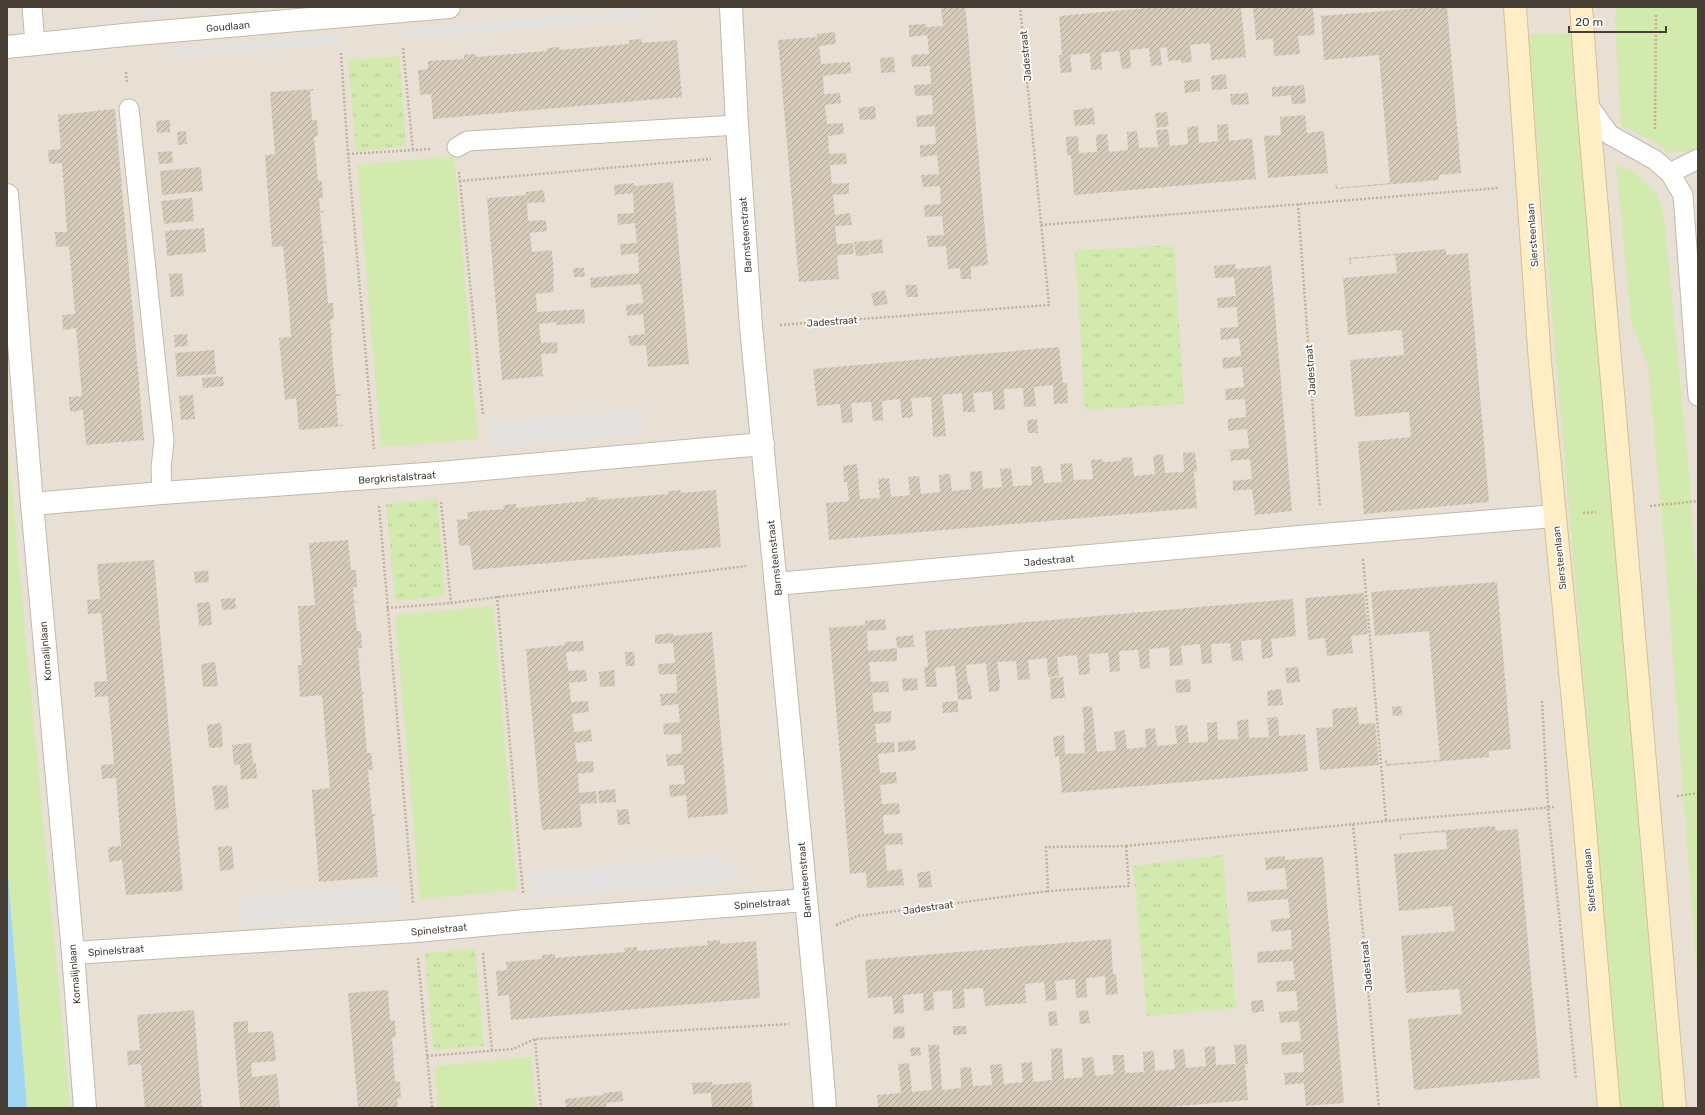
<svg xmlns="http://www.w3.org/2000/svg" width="1705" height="1115" viewBox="0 0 1705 1115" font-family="Rubik,sans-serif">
	<defs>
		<pattern id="park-tufts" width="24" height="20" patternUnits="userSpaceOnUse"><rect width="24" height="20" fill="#d2eaad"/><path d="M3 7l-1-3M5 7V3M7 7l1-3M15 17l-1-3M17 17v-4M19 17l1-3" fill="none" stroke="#b6ca95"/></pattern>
		<pattern id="building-hatch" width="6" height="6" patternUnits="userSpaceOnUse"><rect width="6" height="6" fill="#d6cabb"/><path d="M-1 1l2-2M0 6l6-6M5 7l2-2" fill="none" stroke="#afa599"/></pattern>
	</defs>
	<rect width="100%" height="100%" fill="#f4efe6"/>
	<path fill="#e8e0d4" d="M7 7H1698V1108H7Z"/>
	<path fill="#d2eaad" d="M1616 7H1698V150L1667 153 1658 144 1621 125 1615 23Z
		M1571 33 1666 1108H1621L1528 35Z
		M454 156 478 439 381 447 357 165Z
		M1616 164 1635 172 1657 194 1664 217 1690 483 1698 607V987L1665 553 1648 366 1631 321Z
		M7 438 70 1108H27L7 863Z
		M493 606 517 890 420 899 395 615Z
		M531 1057 536 1108H438L435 1066Z"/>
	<path fill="url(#park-tufts)" d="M399 56 406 146 356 151 348 60Z
		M1174 245 1184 404 1085 410 1075 251Z
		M437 499 445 596 395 601 386 504Z
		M1223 855 1236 1008 1147 1016 1133 866Z
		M475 949 484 1046 433 1050 425 953Z"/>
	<path fill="#e4e2de" d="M142 7H232L143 15Z
		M649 8 650 17 402 39 401 30Z
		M340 34 341 43 170 58 169 50Z
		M641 410 644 434 492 448 489 422Z
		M718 856 746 881 532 898 529 872Z
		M399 883 401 912 241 927 239 897Z"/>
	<path fill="#a0d6f3" d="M7 863 27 1108H7Z"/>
	<path fill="url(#building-hatch)" d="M941 7H965L967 24 988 265 971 267V279H961L960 268 948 269 946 246 928 247 927 236 944 235 942 216 925 217 924 205 941 204 940 186 923 187 921 175 939 174 937 155 920 157V145L936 144 935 126 917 127 916 116 933 114 932 95 915 96 914 85 931 84 930 66 912 67 911 55 929 54 927 35 909 37V25L926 24V27L943 26Z
		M1158 7H1241L1246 57 1211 60 1210 43 1190 45 1192 62 1181 63V60L1168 61 1167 47 1160 48 1162 65 1151 66 1149 48 1130 50 1131 68 1122 69 1119 51 1101 53 1102 69 1091 70 1090 53 1070 55 1072 72 1061 73 1059 55H1062L1059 16Z
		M1253 7H1313L1315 35 1298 36 1300 54 1274 56 1273 39 1256 40Z
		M1432 7H1447L1461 173 1439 175V180L1336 189 1335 183H1337V188L1390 183 1379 55 1324 60 1321 16Z
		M835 32 836 44 819 46 821 64 850 62 851 73 823 76 824 94 840 93 841 103 825 105 827 124 843 123 844 134 828 136 829 154 846 153 847 164 830 165 832 184 849 183V194L833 195 835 215 850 213 852 225 835 226 837 244 853 243 854 254 837 255 839 279 799 282 778 40 817 37V34Z
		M642 39V43L677 40 682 97 433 119 431 94 420 95 418 70 428 69V61L464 59V55L476 54 477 57 547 51V48L559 47 560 50 629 44V40Z
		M894 57 895 72 881 73 880 58Z
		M1226 74 1227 89 1212 90 1211 76Z
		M1200 79V91L1185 93 1184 81Z
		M1304 85 1306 103 1292 104 1291 95 1272 97V87Z
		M314 89V90L310 91 312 120H317L318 136 314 137 318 181H322L323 198H319L320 211H325L324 212 320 213 323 242 327 241V243H323L328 303H333L334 319 330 320 331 333 335 334 331 335 333 364 336 394H341V396H336L338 425H343V426L299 430 296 398 285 400 279 338 291 337 289 307 283 246 272 247 265 155 275 154 270 92Z
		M1248 93 1249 104 1231 105 1230 94Z
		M875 106 876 119 860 120 858 108Z
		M1093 108 1095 124 1075 126 1073 110Z
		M115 109 144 440 86 445 83 410 70 412 69 397 82 396 76 328 63 330 62 315 75 314 69 246 56 247 55 232H67L62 163 49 164 48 150 61 149 58 115Z
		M1167 112 1169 126 1157 128 1155 113Z
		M1305 115 1307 133 1324 131 1328 173 1268 178 1264 136 1281 135 1280 117Z
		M170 120V132L157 133 156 121Z
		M1228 124 1229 141 1252 138 1256 179 1074 195 1071 155H1067L1066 137 1078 136 1079 153 1097 152 1096 135 1107 134 1109 152 1128 150 1127 132 1137 131 1139 148 1158 147 1156 130 1168 129 1170 146 1188 144 1187 127 1198 126 1199 143 1218 141 1217 125Z
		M186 131 187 144 178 145 177 132Z
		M172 151 173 163 159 164 158 152Z
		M201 167 203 191 162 195 160 171Z
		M673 182 689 364 648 367 646 345 630 346 628 336 645 334 643 314 627 316 626 305 643 303 641 284 591 288 590 278 639 273 638 253 621 255 620 244 637 243 635 223 618 225 617 214 634 213 633 193 615 195 614 185 634 183V186Z
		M544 190 545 202 527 203 528 221 546 220 547 231 530 233 532 252 552 250 554 281H553L554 292 536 294 537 312 584 309 585 323 556 325V322L539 324 541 343 557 342 558 353 541 354 543 376 502 380 487 198 526 195V192Z
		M192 198 194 221 164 224 161 201Z
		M204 228 206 252 167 256 165 231Z
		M882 239 883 253 870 254 868 241Z
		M868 241 869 255 856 256 854 242Z
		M1446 249V255L1468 253 1489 502 1364 514 1358 442 1411 437 1409 412 1355 417 1350 360 1404 355 1402 330 1348 335 1343 278 1397 273 1395 255 1351 259V264H1350L1349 258Z
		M1235 264 1236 269 1271 266 1292 511 1255 515 1252 489 1233 491V481L1252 479 1250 459 1231 461 1230 450 1249 448 1247 429 1228 431V419L1246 417 1245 399 1226 400 1225 389 1244 387 1242 367 1223 369 1222 358 1241 356 1239 338 1221 340 1220 328 1238 327 1237 307 1218 308 1217 298 1236 296 1234 277 1215 278 1214 266Z
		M573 268H584L585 277H574Z
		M182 273 184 296 171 297 169 274Z
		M905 285H917L918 297H907Z
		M885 290 888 304 874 306 871 293Z
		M187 334 188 346 175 347 174 335Z
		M1059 347 1063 383H1067L1068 403 1054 404 1053 385 1034 387 1036 406 1024 407 1023 388 1004 389 1005 409 994 410 992 391 973 393 975 412H963L962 393 942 395 946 436 933 437 931 397 911 398 913 417 902 418 900 399 882 401 883 420 873 421 871 402 851 403 853 422 842 423 840 404 817 406 813 369Z
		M214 350 216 374 177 377 175 353Z
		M223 376 224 386 203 388 202 378Z
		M193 395 195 419 181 420 179 396Z
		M1037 419 1038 433H1028L1027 420Z
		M1195 452 1197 471 1194 472 1197 508 829 540 826 503 849 501 847 482H844L843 466 857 464 860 499 880 498 878 479 889 478 891 497 910 495 908 477 919 476 921 494 940 492 939 475 950 474 952 491 971 489 970 472 982 471 983 489 1002 487 1000 469 1011 468 1013 486 1032 485 1031 467 1042 466 1044 483 1062 482 1060 464 1072 463 1074 480 1093 479 1091 460 1102 459 1103 462 1121 461V458L1132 457 1134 476 1155 474 1153 456 1163 454 1165 473 1184 472 1183 453Z
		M681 490V493L716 490 721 547 473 570 470 545 459 546 457 520 468 519 467 512 504 509 503 505 516 504V508L586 501V498L598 497V500L668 494V491Z
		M348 540 351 570H356L357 587H353L354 601 359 602 354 603 357 631H361L362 648H358L359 662 364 663H359L362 692 365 693 362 694 367 753H371L373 770H368L372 814H377V815L373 816 378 877 319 882 312 790 330 788 322 695 300 697 298 665H302L298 606 315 605 309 543Z
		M154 560 183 891 126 895 122 860 109 862 108 847 121 846 116 778 102 779 101 765 114 764 108 696 95 697 94 682 107 681 101 613 88 614 87 600 100 599 97 564Z
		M208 570 209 582 195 583 194 572Z
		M1497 582 1511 749 1489 751V757L1386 766 1385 760 1387 759V764L1440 760 1429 631 1375 636 1371 592Z
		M1364 593 1368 634 1351 636 1353 653 1327 656 1325 638 1308 640 1305 598Z
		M235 598 236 609 222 610 221 599Z
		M1293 599 1296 636 1271 639 1273 657 1262 659 1261 639 1241 641 1243 660 1232 661 1230 643 1211 644 1212 663 1202 664 1200 644 1181 646 1183 665 1170 666 1169 647 1149 649 1150 668 1140 669 1138 650 1119 651 1120 671 1110 672 1108 653 1089 654 1090 674 1079 675 1077 655 1057 657 1059 676 1048 677 1047 658 1028 660 1030 679 1018 680 1016 661 997 662 1000 681 999 691 989 692 986 663 966 665 968 684H970L972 699 958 700 955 666 935 668 937 687H926L924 667H928L925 631Z
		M210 602 212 625 199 626 197 603Z
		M885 619 886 630 867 631 868 651 897 648V661L869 662 871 682 888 681 889 692 872 693 874 712 891 711V722L875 724 877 743 894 742 895 752 878 754 880 773 896 772 897 783 880 785 882 804 899 803 900 814 883 815 884 834 902 833 903 844 885 845 887 871 902 869 904 885 867 888 866 872 850 874 829 628 865 625V621Z
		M712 632 728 814 688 818 686 795 670 797 669 785 685 784 683 765 667 766 666 755 682 753 681 734 664 735 663 724 680 722 678 704 661 706 660 694 677 693 676 674 659 675 658 664 675 663 673 643 655 644V635L673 633V636Z
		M913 635 914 647 897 648 896 637Z
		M583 641 584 651 566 652 568 671 586 670 587 681 569 683 571 702 588 701 589 712 572 714 574 732 591 730 592 741 575 743 577 762 593 761 594 772 578 774 579 793 596 791 597 803 580 804 582 827 542 830 526 649 565 645V642Z
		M625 652H634L635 666H626Z
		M215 662 218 686 203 687 201 664Z
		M1298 667 1300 682 1287 683 1285 668Z
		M614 670 615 686 600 687 599 672Z
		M1063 677 1065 698 1051 699 1050 678Z
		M917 678 918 690 903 691 902 679Z
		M1190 679 1191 692 1176 693 1175 680Z
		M1281 689 1283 705 1268 706 1267 691Z
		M958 701V712L943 713 942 702Z
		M1092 706 1097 752 1116 750 1114 732 1125 730 1127 749 1146 747 1145 729 1155 728 1157 746 1177 744 1175 726 1187 725 1189 743 1208 742 1207 723 1217 722 1218 740 1238 739 1237 721 1248 719 1249 738 1269 737 1267 718 1278 717 1279 736 1305 734 1308 771 1062 793 1059 756 1055 757 1053 737 1064 735 1065 754 1085 753 1083 734 1085 733 1082 707Z
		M1401 706 1403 715 1393 716 1392 707Z
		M1357 707 1359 724 1375 723 1379 765 1320 770 1316 728 1333 727 1332 709Z
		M221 723 223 747 209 748 207 725Z
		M915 740 916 750 898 752V742Z
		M251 743 253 763 234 765 232 745Z
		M256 763 257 778 241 780 240 764Z
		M227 785 229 808 215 810 212 786Z
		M615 789 616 802 599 803 598 791Z
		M628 809 630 824 618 825 617 810Z
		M1495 826 1496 831 1518 829 1540 1078 1414 1090 1408 1019 1462 1014 1459 989 1406 993 1401 936 1455 931 1452 906 1399 911 1394 854 1447 849 1446 832 1401 835V840L1400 841 1399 834Z
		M232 846 234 869 220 871 218 847Z
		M1285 856V860L1323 857 1344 1103 1306 1106 1304 1083 1285 1085 1284 1073 1304 1072 1303 1053 1282 1055 1281 1043 1301 1041 1299 1021 1280 1023 1279 1012 1298 1010 1296 991 1277 992 1276 981 1295 980 1293 961 1258 963 1257 952 1292 949 1291 930 1272 932 1270 920 1290 918 1288 899 1248 902 1247 892 1287 889 1285 868 1266 870 1265 858Z
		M930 871 932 887 919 888 917 873Z
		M1111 939 1113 974H1116L1118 994 1106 995 1105 976 1086 978 1087 997 1076 998 1075 979 1055 981 1057 1000 1046 1001 1044 982 1025 984 1026 1003 985 1006 983 988 964 989 965 1008 953 1009 952 990 933 992 934 1010 924 1011 923 993 903 995 904 1013 894 1014 892 996 868 998 865 960Z
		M720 940V944L756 941 760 998 511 1020 509 995 498 996 496 971 507 970 506 962 542 959V955L555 954V958L625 952 624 948 637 947V951L708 945 707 941Z
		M388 990 390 1020 395 1021 396 1037 392 1038 393 1051 397 1052H393L395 1081 400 1082 401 1098H397L398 1108H358L348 993Z
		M1263 1000 1264 1011 1252 1013 1251 1001Z
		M194 1010 202 1108H145L141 1064 128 1065 127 1051 140 1050 137 1015Z
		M1088 1010 1090 1023 1080 1024 1079 1011Z
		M1056 1011 1058 1025 1049 1026 1048 1012Z
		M248 1021V1033L273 1031 276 1061 251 1063 252 1077 277 1074 280 1108H240L233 1022Z
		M904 1026 905 1038 893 1039V1027Z
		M953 1026H966L967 1034 953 1035Z
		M1246 1044 1248 1064H1245L1248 1100 1157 1108H878L877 1095 901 1093 898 1064 909 1063 912 1092 932 1090 928 1045H939L942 1090 961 1088 960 1068 971 1067 973 1086 992 1085 990 1065 1002 1064 1004 1084 1023 1082 1021 1063 1032 1062 1033 1082 1052 1080 1051 1060H1060H1052L1051 1049 1062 1048 1064 1079 1083 1077 1082 1058 1093 1057 1095 1076 1114 1074 1112 1055H1124L1125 1073 1144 1072 1143 1052 1154 1051 1155 1071 1175 1069 1173 1050 1184 1049 1186 1068 1206 1066 1204 1047 1215 1046 1216 1065 1236 1064 1234 1045Z
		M920 1047 921 1055 911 1056 910 1048Z
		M712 1082V1085L751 1082 753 1108H712L711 1093 693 1094 692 1083Z
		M622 1091 623 1101 606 1103V1108H566L565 1099 604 1095V1093Z"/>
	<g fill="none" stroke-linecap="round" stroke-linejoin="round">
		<defs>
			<path id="service" d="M32 7 35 43
				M1588 105 1610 135 1655 160 1670 173 1683 195 1698 396
				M129 109 164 441 161 468 162 493
				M457 147 468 141 737 125
				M1670 173 1698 159"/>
			<path id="minor" d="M731 7 737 125 751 327 818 1023 825 1108
				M7 195 32 504 73 953 85 1108
				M32 504 162 493 439 473 763 444
				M776 584 1322 535 1554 516
				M73 953 416 931 526 921 806 900"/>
			<path id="tertiary" d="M7 47 124 35 449 7"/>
			<path id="secondary" d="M1515 7 1540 362 1583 805 1609 1108
				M1581 7 1588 105 1675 1108"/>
		</defs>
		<use href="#service" stroke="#c2b9ab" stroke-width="21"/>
		<use href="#minor" stroke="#c2b9ab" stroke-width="24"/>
		<use href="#tertiary" stroke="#c2b9ab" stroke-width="24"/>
		<use href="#secondary" stroke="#d6c094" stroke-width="24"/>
		<path stroke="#c2b199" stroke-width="2.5" stroke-dasharray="2 2" stroke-linecap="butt" d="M403 48 413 151
			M341 53 348 154 374 449
			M126 72 127 84
			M1655 129 1656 14
			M348 154 432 149
			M459 172 460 181 711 159
			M460 181 483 415
			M1298 204 1320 507
			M1041 225 1499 188
			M780 325 1049 305 1020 7
			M441 502 451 603
			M379 506 413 903
			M1650 506 1698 501
			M1583 513 1596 512
			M1363 559 1386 821
			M497 596 523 893
			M387 608 451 603 746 566
			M1542 701 1548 808 1576 1079
			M1677 796 1698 793
			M1353 824 1379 1108
			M1126 846 1386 821 1554 807
			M1126 846 1129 886 1048 891 1046 847Z
			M836 925 858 916 1048 891
			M483 953 492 1051
			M418 958 432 1108
			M535 1039 541 1108
			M427 1056 513 1049 535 1039 789 1024"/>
		<use href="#service" stroke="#fff" stroke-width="19"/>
		<use href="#minor" stroke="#fff" stroke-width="22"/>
		<use href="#tertiary" stroke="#fff" stroke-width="22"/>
		<use href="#secondary" stroke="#ffedc5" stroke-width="22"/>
	</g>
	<g text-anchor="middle" stroke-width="3.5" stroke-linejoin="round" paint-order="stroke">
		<g font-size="10" fill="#473f35" stroke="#fff">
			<text transform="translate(228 26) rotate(-5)" y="4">Goudlaan</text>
			<text transform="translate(1025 56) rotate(-95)" y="4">Jadestraat</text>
			<text transform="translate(745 235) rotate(-94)" y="4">Barnsteenstraat</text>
			<text transform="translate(1532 235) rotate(-94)" y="4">Siersteenlaan</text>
			<text transform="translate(832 321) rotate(-4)" y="4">Jadestraat</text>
			<text transform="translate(1310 370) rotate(-94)" y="4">Jadestraat</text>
			<text transform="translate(397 477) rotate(-4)" y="4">Bergkristalstraat</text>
			<text transform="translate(774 558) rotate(-96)" y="4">Barnsteenstraat</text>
			<text transform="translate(1559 558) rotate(-96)" y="4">Siersteenlaan</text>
			<text transform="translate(1049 560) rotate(-5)" y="4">Jadestraat</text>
			<text transform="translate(45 651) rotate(-95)" y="4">Kornalijnlaan</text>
			<text transform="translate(804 880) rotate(-95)" y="4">Barnsteenstraat</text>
			<text transform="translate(1589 880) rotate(-95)" y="4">Siersteenlaan</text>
			<text transform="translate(762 903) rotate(-4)" y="4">Spinelstraat</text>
			<text transform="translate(928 907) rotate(-8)" y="4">Jadestraat</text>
			<text transform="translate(439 929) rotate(-5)" y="4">Spinelstraat</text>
			<text transform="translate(116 950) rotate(-4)" y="4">Spinelstraat</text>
			<text transform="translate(1366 966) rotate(-95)" y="4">Jadestraat</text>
			<text transform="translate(74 974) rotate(-95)" y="4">Kornalijnlaan</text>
		</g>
	</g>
	<rect width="1705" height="1115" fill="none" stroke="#473f35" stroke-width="16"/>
	<path d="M1569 26v6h97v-6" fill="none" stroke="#473f35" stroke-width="2"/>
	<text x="1575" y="26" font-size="12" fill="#473f35" stroke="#ffffff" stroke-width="3" paint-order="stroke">20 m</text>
</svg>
